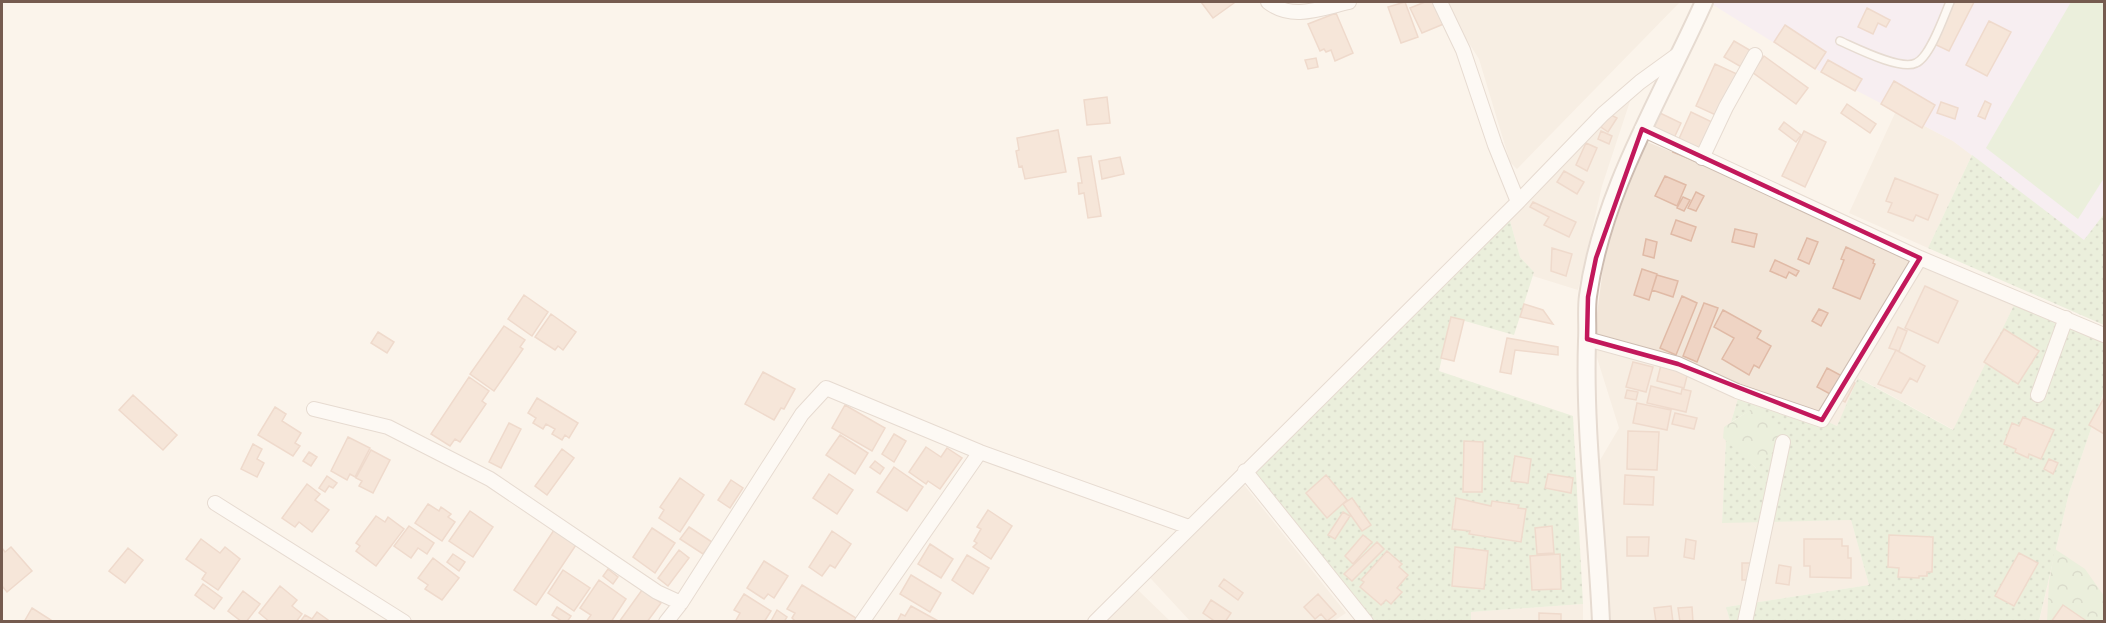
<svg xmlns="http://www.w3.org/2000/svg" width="2106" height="623" viewBox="0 0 2106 623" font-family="Lato,sans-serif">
	<defs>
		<pattern id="grass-dots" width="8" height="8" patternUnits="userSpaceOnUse" patternTransform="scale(1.5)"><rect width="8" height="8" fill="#d7e8ca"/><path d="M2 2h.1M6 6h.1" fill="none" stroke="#b3bfa6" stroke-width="1.8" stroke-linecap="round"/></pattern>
		<pattern id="forest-crowns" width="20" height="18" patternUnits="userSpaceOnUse" patternTransform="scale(1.5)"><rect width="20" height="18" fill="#d7e8ca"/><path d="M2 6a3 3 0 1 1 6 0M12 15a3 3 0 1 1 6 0" fill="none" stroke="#b3bfa6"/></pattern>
	</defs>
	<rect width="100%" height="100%" fill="#fbf4eb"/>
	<path fill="#f2e6d9" d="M1443 2H1680L1517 169 1510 162 1479 59Z
		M1634 89 1602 186 1578 290 1533 276 1534 272 1520 257 1506 206Z
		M1896 111 1953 141 1972 155 1928 248 1849 213Z
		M1635 137 1741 180 2016 301 1954 430 1859 378 1837 426 1796 407 1594 337 1606 245Z
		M1593 345 1688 370 1739 395 1726 439 1722 522 1851 520 1869 585 1726 607 1730 621H1607L1596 467 1619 428Z
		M2104 391V621L2039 622 2069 493Z
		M1237 476 1346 613 1334 621H1190L1141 568Z
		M1138 590 1170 621 1103 622Z
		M1583 604V621H1471L1470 612Z"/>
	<path fill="#f1e7f8" d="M1710 2H2104V214L2084 241 1953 141 1821 72 1710 3Z"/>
	<path fill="url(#grass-dots)" d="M1972 155 2084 240 2104 214V325L1928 248Z
		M1506 206 1520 257 1534 272 1514 335 1451 317 1439 371 1573 416 1583 604 1471 612V621H1369L1246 465Z
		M2016 301 2104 339V391L2069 493 2039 621H1730L1726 607 1869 585 1851 520 1722 523 1726 439 1756 468V407L1731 422 1739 395 1796 407 1837 426 1858 378 1953 430Z"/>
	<path fill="url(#forest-crowns)" d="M1755 407 1780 426 1783 442 1756 468 1723 438 1724 427Z
		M2055 549 2085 569 2104 596V621L2047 622 2049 582Z"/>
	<path fill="#d7e8ca" d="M2071 2H2104V178L2078 219 1986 148Z"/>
	<path fill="#efd4c4" stroke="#e0baa6" stroke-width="1.5" d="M1201 2H1233L1234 3 1213 18Z
		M1405 2 1418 37 1401 43 1388 7Z
		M1425 2H1436L1446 23 1422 33 1410 8Z
		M1953 2H1974L1949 51 1932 43Z
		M1867 8 1890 20 1886 27 1878 23 1873 34 1858 27Z
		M1336 13 1353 53 1335 61 1331 50 1326 52 1324 49 1320 51 1308 24Z
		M1989 21 2011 32 1987 76 1966 65Z
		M1785 25 1826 52 1815 69 1774 42Z
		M1734 41 1753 52 1743 68 1724 57Z
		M1764 56 1808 88 1796 104 1752 72Z
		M1316 58 1318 67 1308 69 1305 60Z
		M1828 60 1862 79 1855 91 1821 72Z
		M1715 64 1737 74 1718 116 1696 106Z
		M1894 81 1935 105 1922 128 1881 104Z
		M1107 97 1110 123 1087 125 1084 100Z
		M1985 101 1991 104 1985 119 1978 116Z
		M1941 102 1958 108 1955 119 1937 113Z
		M1847 104 1876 124 1870 133 1841 113Z
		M1691 112 1712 122 1695 161 1673 152Z
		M1660 113 1681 123 1674 138 1653 128Z
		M1609 114 1617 118 1608 132 1601 127Z
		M1784 122 1801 135 1796 142 1779 129Z
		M1058 130 1066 172 1025 179 1022 166 1019 167 1016 151 1019 150 1017 138Z
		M1601 131 1612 136 1609 144 1598 139Z
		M1804 131 1826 142 1805 187 1782 176Z
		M1586 143 1597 148 1587 171 1576 165Z
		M1091 156 1101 216 1088 218 1084 193 1079 194 1078 183H1082L1078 158Z
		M1120 157 1124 174 1102 179 1099 161Z
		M1564 171 1584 182 1577 194 1557 182Z
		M1665 176 1686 185 1677 206 1655 196Z
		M1895 178 1938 195 1928 220 1916 215 1913 221 1888 212 1892 203 1886 201Z
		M1696 192 1704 196 1696 211 1688 208Z
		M1683 197 1690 200 1684 211 1677 208Z
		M1533 202 1576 222 1569 237 1544 225 1549 217 1530 207Z
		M1676 220 1696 227 1691 241 1671 234Z
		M1735 229 1757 234 1754 247 1732 242Z
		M1807 238 1818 242 1809 264 1798 259Z
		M1646 239 1657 242 1654 258 1643 255Z
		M1846 247 1874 260 1873 263 1875 264 1860 299 1833 288 1844 260 1841 259Z
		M1552 248 1572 254 1566 276 1551 271Z
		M1775 260 1799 271 1796 276 1789 272 1786 278 1770 271Z
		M1642 269 1657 274 1649 300 1634 295Z
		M1657 275 1678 281 1673 297 1652 290Z
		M1925 286 1958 301 1938 343 1905 328Z
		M524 295 548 312 532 336 508 319Z
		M1682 296 1697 303 1676 355 1660 348Z
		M1704 303 1718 308 1697 362 1683 356Z
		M1524 304 1543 310 1553 324 1520 317Z
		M1819 309 1828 313 1821 326 1812 321Z
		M1723 310 1761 331 1757 338 1771 346 1759 368 1754 365 1749 375 1722 359 1734 338 1714 327Z
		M551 314 576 332 563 350 558 346 555 350 535 337Z
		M1451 317 1464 320 1454 361 1441 358Z
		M504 326 525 340 520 347 523 349 494 391 470 374Z
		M1898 327 1907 331 1899 351 1889 348Z
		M2004 329 2039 351 2018 384 1984 362Z
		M378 332 394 342 387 353 371 343Z
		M1507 338 1558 347V355L1515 350 1511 374 1500 372Z
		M1896 350 1925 366 1917 382 1910 378 1901 393 1878 384Z
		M1633 362 1653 367 1646 392 1626 387Z
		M1661 365 1688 372 1684 388 1657 381Z
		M1827 368 1855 383 1845 402 1817 387Z
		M763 372 795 389 784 409 781 408 774 420 745 404Z
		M469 377 489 391 482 401 486 404 460 442 455 439 450 446 431 434Z
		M1651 386 1681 394 1682 389 1691 391 1686 412 1647 403Z
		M1627 390 1638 392 1636 400 1625 398Z
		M133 395 177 435 163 450 119 410Z
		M537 398 578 423 569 438 565 435 562 440 552 434 555 429 546 424 543 429 533 423 536 418 528 413Z
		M2104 398V434L2089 425Z
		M1637 403 1671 410 1667 430 1633 423Z
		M845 405 885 428 872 451 832 428Z
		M275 407 286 414 282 421 301 433 295 443 300 446 293 456 258 435Z
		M1675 413 1697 418 1694 429 1672 424Z
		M2023 417 2054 430 2041 459 2029 454 2028 458 2015 452 2016 449 2004 444 2012 423 2019 426Z
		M509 423 521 429 501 468 489 462Z
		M1628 431 1659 432 1657 470 1627 469Z
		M894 434 906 441 894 462 882 454Z
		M840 435 868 453 855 474 826 455Z
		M348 437 370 448 355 477 350 474 347 480 331 471Z
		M1464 441 1483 442 1482 492H1463Z
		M253 444 262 449 257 459 264 463 257 477 241 469Z
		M926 447 941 457 947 448 962 458 940 489 928 481 926 484 909 472Z
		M562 449 574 458 547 495 535 486Z
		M371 450 390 460 373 493 359 486 362 481 356 478Z
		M309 452 317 457 311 466 303 461Z
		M1515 456 1531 459 1528 483 1511 481Z
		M2049 459 2058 463 2053 474 2044 469Z
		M875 461 884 468 880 474 870 467Z
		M894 467 923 487 907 511 877 492Z
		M829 474 853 490 837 514 813 498Z
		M1548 474 1573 478 1571 493 1545 488Z
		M1326 475 1347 500 1327 518 1306 493Z
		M1625 475 1654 477 1653 505 1624 504Z
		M327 476 337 483 333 488 329 486 325 492 319 488Z
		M680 478 704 495 680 532 659 518 664 510 660 507Z
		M731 480 743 488 730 508 718 500Z
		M307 484 320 494 315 500 329 510 312 532 299 522 295 527 282 518Z
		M1352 498 1371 525 1362 531 1343 504Z
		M1456 498 1491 506 1492 501 1519 505 1518 508 1526 509 1521 542 1469 534 1470 531 1452 529Z
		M428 504 439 511 441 507 451 514 448 517 455 522 442 541 415 523Z
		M988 510 1012 526 991 559 973 547 977 543 974 541 981 529 977 527Z
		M470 511 493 527 473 557 449 541Z
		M1343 512 1350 516 1335 539 1328 535Z
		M376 516 385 522 388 517 404 529 376 566 356 551 360 546 356 543Z
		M409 526 434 543 427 554 418 548 411 558 394 546Z
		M1552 526 1554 553 1537 554 1535 528Z
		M689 527 712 542 703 554 680 539Z
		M652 528 675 543 655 573 633 557Z
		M554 530 576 545 536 605 514 590Z
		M832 531 851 544 835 568 830 565 822 576 809 567Z
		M1363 535 1372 542 1353 564 1345 556Z
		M1889 535 1933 537 1932 572H1927V576H1919V578L1898 577 1899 568 1888 567Z
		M1627 537H1649L1648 556H1627Z
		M201 539 220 553 225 547 240 559 218 590 202 579 206 573 186 559Z
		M1686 539 1696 541 1694 559 1684 557Z
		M1804 539H1842V546H1848V558H1851V578L1810 577V566H1804Z
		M1377 542 1384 549 1352 581 1344 574Z
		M930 544 953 559 941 578 918 564Z
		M11 547 32 571 7 592 2 586V548L5 552Z
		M1455 547 1488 551 1484 589 1452 586Z
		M128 548 143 560 125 583 109 571Z
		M679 550 689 558 668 586 658 578Z
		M1387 551 1402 564 1399 567 1408 575 1397 588 1402 592 1391 604 1386 600 1381 605 1360 587 1364 582 1361 580Z
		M2019 553 2038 563 2014 606 1995 596Z
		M453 554 465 562 459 571 447 562Z
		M1560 554 1561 589 1532 590 1530 556Z
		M967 555 989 568 973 594 952 580Z
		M433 558 459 578 442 600 425 589 428 585 418 578Z
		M764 561 788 576 774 598 768 594 764 599 747 588Z
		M1742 563H1760V580H1742Z
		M1779 565 1791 567 1789 585 1776 583Z
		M608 569 618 577 613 584 603 576Z
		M563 570 590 588 574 611 548 593Z
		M911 575 941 593 930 612 900 594Z
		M1224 579 1243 593 1238 600 1219 586Z
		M599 580 626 599 611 622H586L591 615 580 608Z
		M203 584 222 598 214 609 195 595Z
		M802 585 856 618 854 622H793L794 620 792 618 795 613 787 609Z
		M280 586 297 600 292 606 302 614 296 622H270L259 613Z
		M642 590 661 603 647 622H619Z
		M243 591 260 604 246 622H242L228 611Z
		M744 594 771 611 764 622H735L740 613 734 610Z
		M1318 594 1336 614 1327 621 1321 614 1315 619 1304 607Z
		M1211 600 1231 613 1225 622H1216L1203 613Z
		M2063 605 2085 620 2083 622H2051Z
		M911 606 940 622H897L901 614 905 616Z
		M1671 606 1673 622H1656L1654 608Z
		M557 607 571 616 567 622H563L552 615Z
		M1692 607 1693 622H1680L1678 608Z
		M32 608 54 622H24Z
		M777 610 787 617 784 622 771 621Z
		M317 612 328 620 327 622H300L305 615 312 619Z
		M1539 613 1561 614V622H1539Z"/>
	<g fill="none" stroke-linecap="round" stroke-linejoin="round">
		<defs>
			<path id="service" d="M1840 41C1856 48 1901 71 1916 63 1930 57 1944 16 1950 2"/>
			<path id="minor" d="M1268 2C1292 21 1322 8 1349 2
				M1440 2 1463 50 1495 145 1518 202
				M1642 129 1920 258 2104 335
				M1702 158 1726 107 1755 55
				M1587 339 1678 364 1737 391 1822 420 1920 258
				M2038 395 2066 318
				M314 409 388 427 490 479 657 592 681 603
				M1245 471 1366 622
				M215 503 404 622
				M666 622 681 603 802 414 826 388 980 452 1189 527
				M862 622 980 452
				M1095 622 1518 202 1603 114 1640 82 1680 53
				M1745 622 1783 442"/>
			<path id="tertiary" d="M1601 622C1597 528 1584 435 1587 341 1588 326 1586 310 1588 296 1602 192 1662 96 1704 2"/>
		</defs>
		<use href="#service" stroke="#cdbcb1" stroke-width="10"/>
		<use href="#minor" stroke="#cdbcb1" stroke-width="16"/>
		<use href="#tertiary" stroke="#cdbcb1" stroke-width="20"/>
		<use href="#service" stroke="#fff" stroke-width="7"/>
		<use href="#minor" stroke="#fff" stroke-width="14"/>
		<use href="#tertiary" stroke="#fff" stroke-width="16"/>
	</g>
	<path d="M0 0H2106V623H0ZM1642 129 1920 258 1822 420 1678 364 1587 339 1588 297 1596 258Z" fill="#fbf4eb" fill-opacity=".55" fill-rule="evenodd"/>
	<path fill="none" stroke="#c2185b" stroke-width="4.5" stroke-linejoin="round" d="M1642 129 1920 258 1822 420 1678 364 1587 339 1588 297 1596 258Z"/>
	<rect width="2106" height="623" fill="none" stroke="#755b4f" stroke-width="6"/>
</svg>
